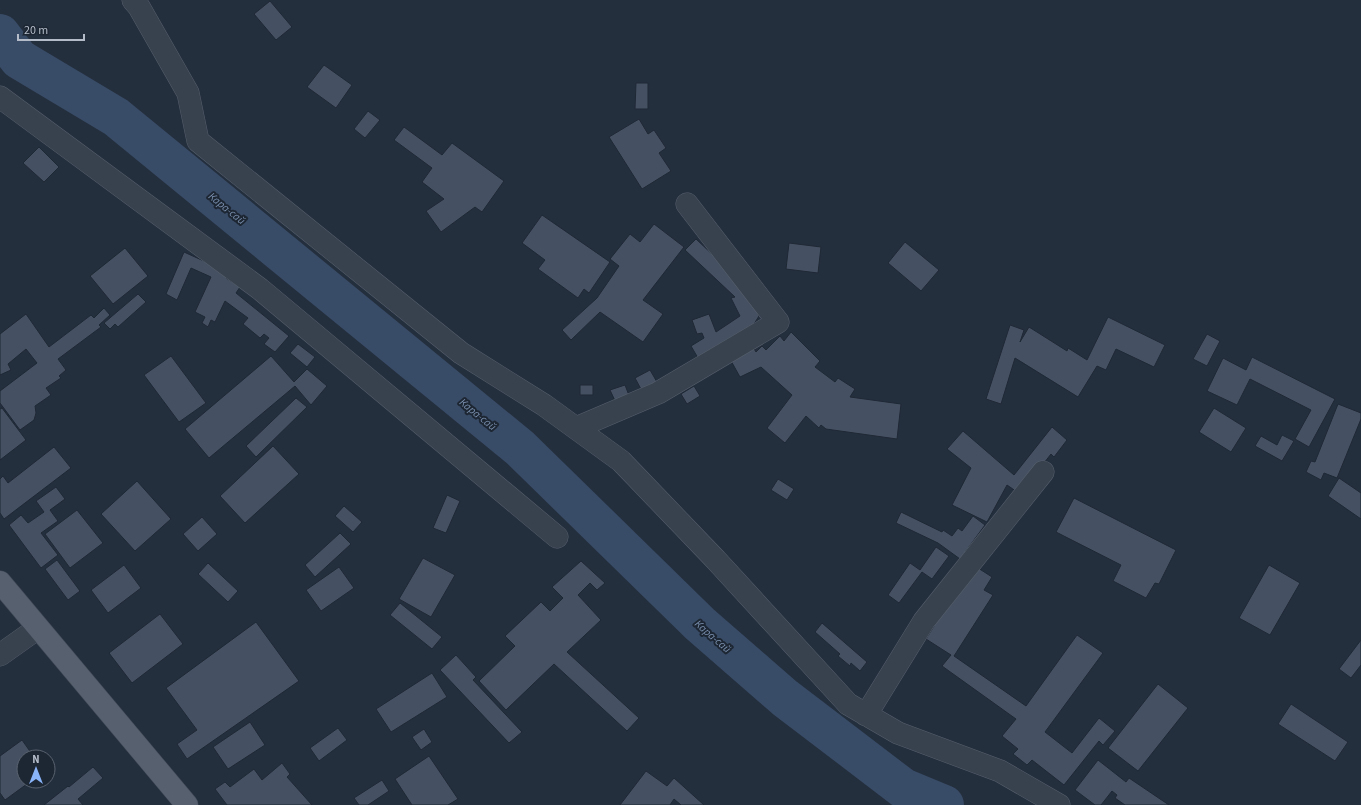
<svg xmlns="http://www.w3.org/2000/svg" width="1361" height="805" viewBox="0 0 1361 805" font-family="'Source Sans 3',sans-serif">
	<rect width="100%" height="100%" fill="#242f3e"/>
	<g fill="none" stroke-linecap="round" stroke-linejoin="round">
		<path stroke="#394c67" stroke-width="40" d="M0 34 19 59 116 117 520 448 700 624 785 698 903 788 944 805"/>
	</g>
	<path fill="#455162" stroke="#1f2835" d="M270 1 292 27 276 40 254 14Z
		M324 65 352 85 336 108 307 87Z
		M636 83H648V109H635Z
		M368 111 380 120 365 138 354 129Z
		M639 119 648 134 654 130 666 148 659 153 671 171 642 189 609 137Z
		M404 127 442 155 452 143 504 181 482 212 475 207 441 232 426 211 444 199 422 182 432 168 394 140Z
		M39 147 59 167 44 182 23 163Z
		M542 215 610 262 589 293 584 289 578 298 538 269 545 260 522 243Z
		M654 224 684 247 643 300 663 314 643 342 600 312 571 340 562 330 597 298 619 266 610 259 630 234 640 242Z
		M696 239 729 270 747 290 759 316 754 324 698 358 691 346 704 338 702 333 697 334 692 320 709 314 716 332 740 316 731 298 735 297 685 250Z
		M905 242 939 270 921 291 888 263Z
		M789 243 821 247 818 273 786 269Z
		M125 248 148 276 113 304 90 276Z
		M184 252 217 267 227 276 226 278 240 287 236 293 289 336 275 352 264 344 269 338 264 334 260 338 243 324 248 318 225 301 215 322 211 320 208 327 202 323 205 317 195 312 211 277 191 268 177 300 166 294Z
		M138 294 146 302 118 327 115 324 110 329 104 323Z
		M104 308 110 315 99 325 101 327 58 359 66 370 59 376 61 378 46 388 51 395 35 406 36 413 34 420 20 430 0 403V391L37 363 26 349 8 364 11 370 0 375V334L26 314 49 347 91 315 94 318Z
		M1108 317 1165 345 1154 367 1116 349 1106 370 1097 366 1078 397 1015 358 1001 404 986 399 1010 325 1024 330 1020 342 1029 327 1067 351 1068 348 1087 360Z
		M791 332 820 361 815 367 835 382 838 378 855 389 850 397 901 404 897 439 826 429 821 425 819 428 806 416 785 443 767 428 792 395 761 367 740 377 730 359 753 347 756 352 762 346 766 350 780 336 784 341Z
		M1207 334 1220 341 1207 366 1193 359Z
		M298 344 315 357 307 367 290 353Z
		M171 356 206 403 179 422 144 375Z
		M271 356 294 382 307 369 327 386 311 405 295 386 209 458 185 429Z
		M1252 357 1335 399 1309 447 1295 439 1311 410 1250 379 1237 405 1207 391 1223 358 1246 370Z
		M650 370 657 382 642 391 635 378Z
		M580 385H593V395H580Z
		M625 385 630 398 616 403 610 390Z
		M694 386 700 396 687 404 681 394Z
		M296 398 307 407 256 457 246 446Z
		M1338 404 1361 413V419L1337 478 1324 473 1321 480 1306 472 1311 461 1315 462Z
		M2 408 26 440 0 460V409Z
		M1214 408 1246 428 1231 452 1199 432Z
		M1052 427 1067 440 1054 457 1051 454 1020 494 1007 485 987 522 952 505 971 468 947 449 963 431 1014 475Z
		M1282 435 1294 441 1282 461 1255 446 1261 436 1277 445Z
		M273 446 299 474 245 523 220 496Z
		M54 447 71 468 4 519 0 513V479L3 476 8 483Z
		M1339 478 1361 493V519L1328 496Z
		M778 479 794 489 787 500 771 490Z
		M137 481 171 519 135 551 101 514Z
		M56 487 65 499 50 510 58 521 41 533 58 555 41 568 9 525 21 515 28 523 44 512 36 501Z
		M447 495 460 501 446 533 433 528Z
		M1074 498 1176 550 1159 584 1155 583 1146 598 1113 581 1121 565 1056 532Z
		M344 506 362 522 353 532 335 516Z
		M77 510 103 543 70 568 45 534Z
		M901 512 942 532 943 530 952 536 958 528 962 531 973 516 985 525 960 559 938 543 896 523Z
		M202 517 217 534 198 551 183 534Z
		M340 533 351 544 315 577 305 565Z
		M936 547 949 556 932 579 922 572 899 603 888 595 910 563 920 570Z
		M423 558 455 575 431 617 399 599Z
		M57 560 80 591 68 600 45 569Z
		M581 561 605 583 597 590 590 583 578 595 601 620 567 652 639 718 627 731 554 664 506 710 479 681 515 646 505 636 541 602 550 611 563 598 552 587Z
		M208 563 238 591 228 602 198 574Z
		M124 565 141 588 108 613 91 590Z
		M1269 565 1300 583 1270 635 1239 618Z
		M975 566 992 577 984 590 993 595 954 656 1026 706 1077 635 1103 653 1045 732 1072 753 1099 718 1115 731 1103 745 1099 741 1064 785 1032 760 1027 765 1013 754 1018 749 1002 736 1016 719 942 666 951 655 926 639 965 577Z
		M339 567 354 588 321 611 306 590Z
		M400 603 442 637 432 649 390 615Z
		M160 614 183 644 132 683 109 653Z
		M256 622 299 681 187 759 177 744 197 730 166 688Z
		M822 623 867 662 860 671 851 663 850 666 838 656 840 654 815 632Z
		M1361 640V665L1351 678 1339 669Z
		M456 655 476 677 473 680 522 732 509 743 440 670Z
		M432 673 447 697 391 732 376 709Z
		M1158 684 1188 708 1138 771 1108 748Z
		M1291 704 1348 742 1335 761 1278 724Z
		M250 722 265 745 228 769 213 747Z
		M338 728 347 740 319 761 310 748Z
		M424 729 432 742 421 750 412 737Z
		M22 740 34 757H24V781H31L5 800 0 793V756Z
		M429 756 458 799 448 805H412L395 779Z
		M1098 760 1126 782 1129 778 1169 805H1125L1115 798 1117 795 1112 791 1101 805H1095L1075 790Z
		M282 763 290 774 287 777 312 805H227L215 789 225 782 230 787 254 769 262 780Z
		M93 767 103 778 78 799 83 805H44L68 786 69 787Z
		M646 771 667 786 674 778 704 805H681L674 799 670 805H620Z
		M382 780 389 791 368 805H359L354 798Z"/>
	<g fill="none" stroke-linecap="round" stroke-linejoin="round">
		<defs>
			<path id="minor" d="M133 0 139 7 188 93 198 141 461 353 544 405 621 461 716 560 848 704 898 733 1000 771 1059 805
				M0 97 260 289 557 537
				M576 428 658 393 778 322 687 204
				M0 655 38 628
				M866 715 924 621 1043 472"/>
			<path id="major" d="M0 582 187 805"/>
		</defs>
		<use href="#minor" stroke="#565f6c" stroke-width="23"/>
		<use href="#major" stroke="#414a57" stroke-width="23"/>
		<use href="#minor" stroke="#38414e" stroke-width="22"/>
		<use href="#major" stroke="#56606e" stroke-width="22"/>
	</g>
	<g text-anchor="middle" stroke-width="4" stroke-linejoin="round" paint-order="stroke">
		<g font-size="11" font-style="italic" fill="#7c92b1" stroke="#1d2633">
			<text transform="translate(227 208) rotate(39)" y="4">Кара-сай</text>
			<text transform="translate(478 414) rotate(39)" y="4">Кара-сай</text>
			<text transform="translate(713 636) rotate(41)" y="4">Кара-сай</text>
		</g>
	</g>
	<g transform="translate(36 769)"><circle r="19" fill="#1d2633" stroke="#59626f"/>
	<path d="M0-3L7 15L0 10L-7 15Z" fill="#8ab4f8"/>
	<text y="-6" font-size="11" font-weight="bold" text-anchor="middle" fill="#b4bcc9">N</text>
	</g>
	<path d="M18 34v6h66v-6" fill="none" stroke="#b4bcc9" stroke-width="2"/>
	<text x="24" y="34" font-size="12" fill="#b4bcc9" stroke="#1d2633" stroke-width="3" paint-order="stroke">20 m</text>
</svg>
